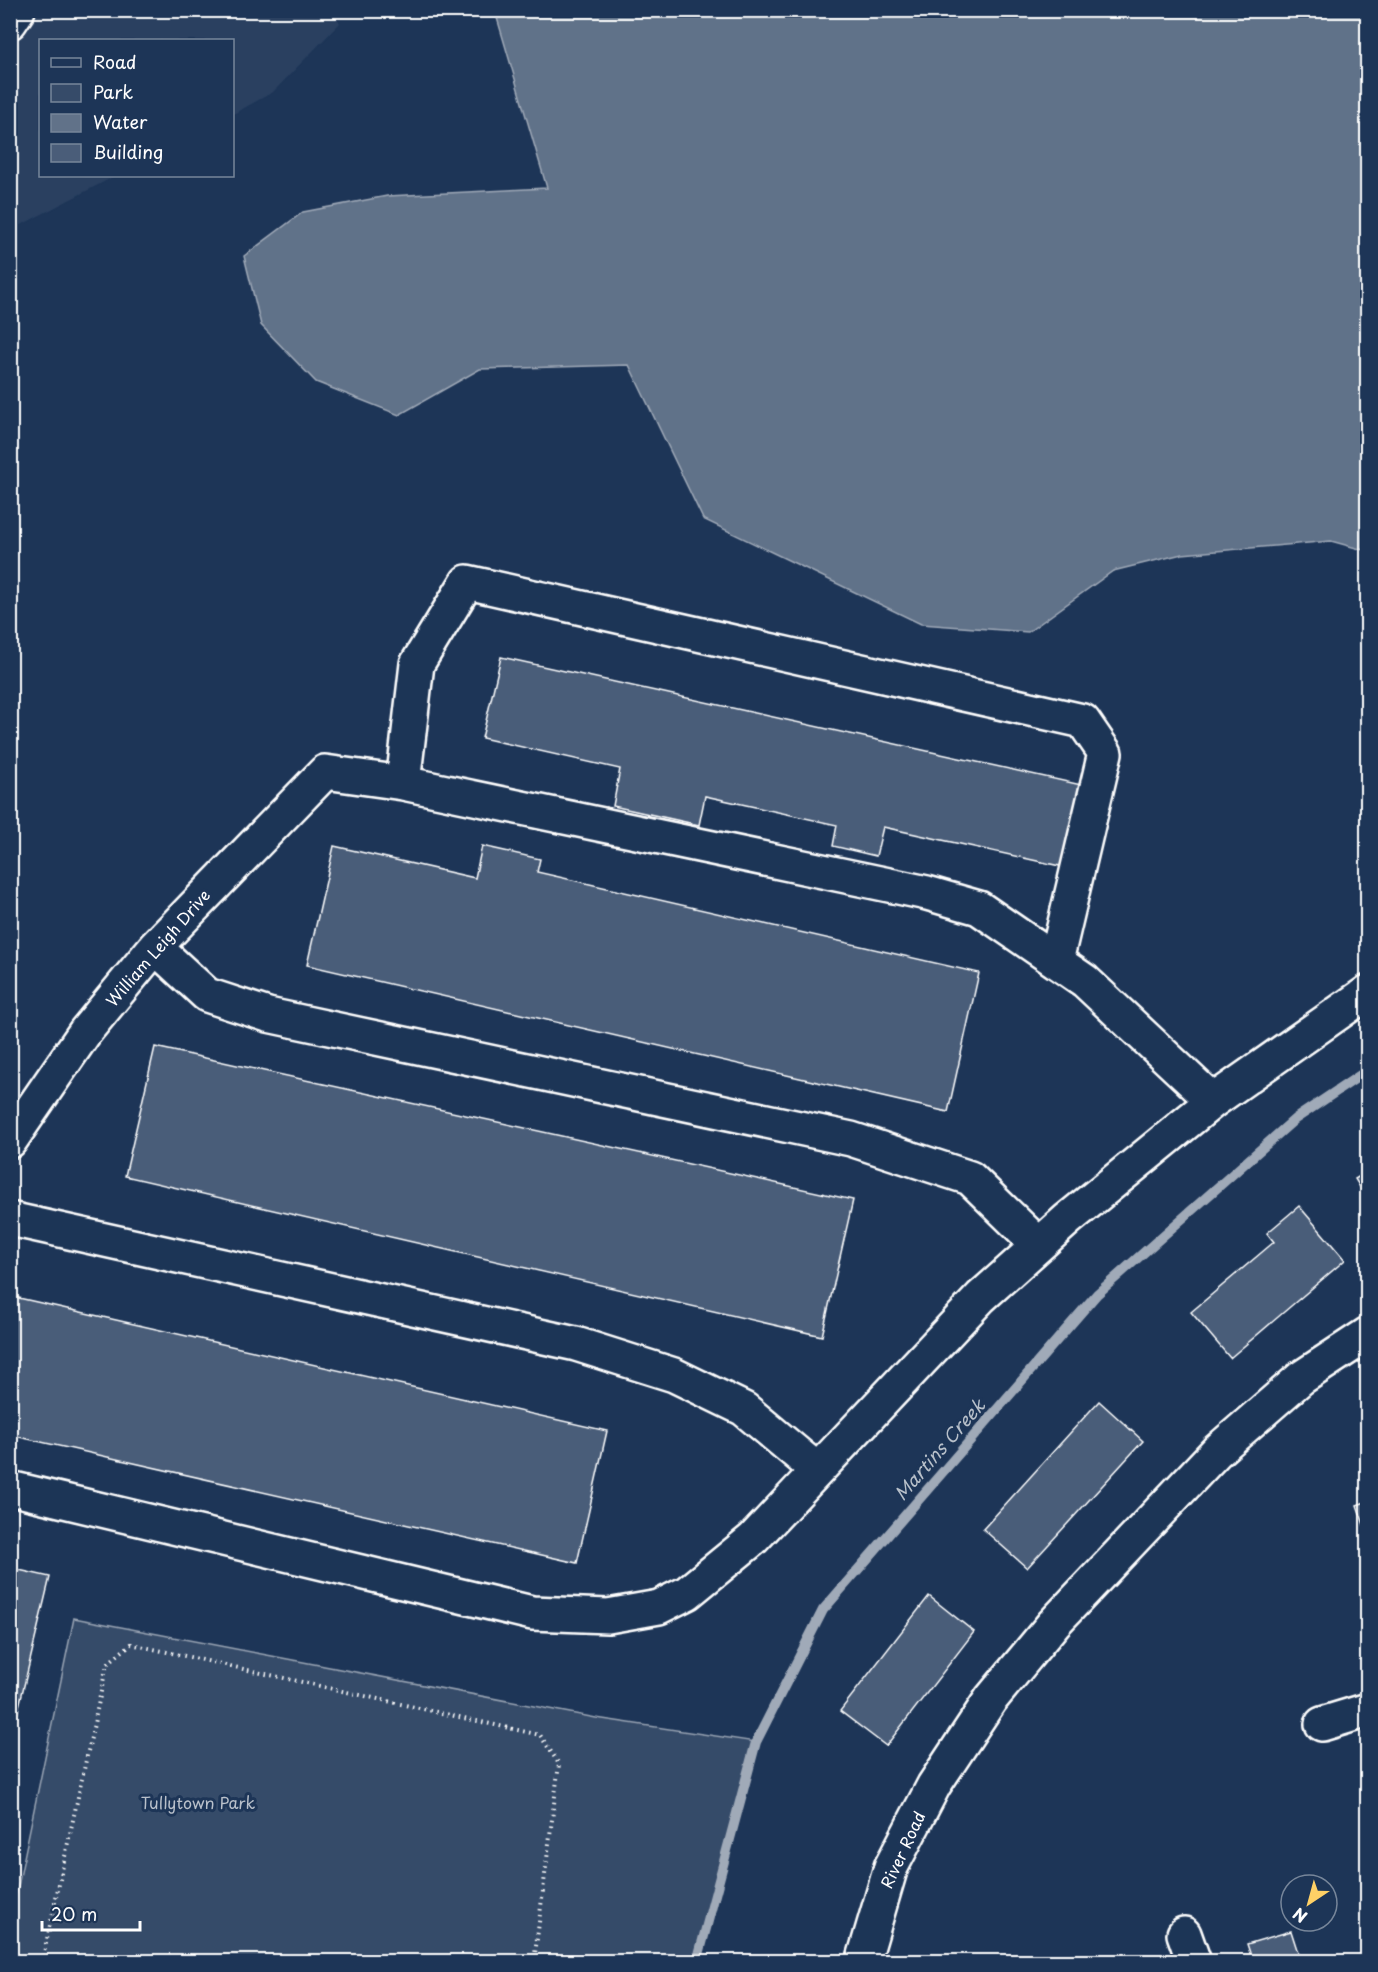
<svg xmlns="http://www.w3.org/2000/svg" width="1378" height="1972" viewBox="0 0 1378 1972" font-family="'Playpen Sans',sans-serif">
	<rect width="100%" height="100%" fill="#1d3557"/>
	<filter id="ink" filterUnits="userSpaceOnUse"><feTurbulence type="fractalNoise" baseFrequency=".0167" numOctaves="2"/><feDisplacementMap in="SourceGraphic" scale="12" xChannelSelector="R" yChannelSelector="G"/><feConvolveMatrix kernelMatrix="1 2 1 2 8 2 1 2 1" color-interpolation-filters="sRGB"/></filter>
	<g filter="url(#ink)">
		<path fill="#2a4161" d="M332 10 340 23 273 92 233 114 232 40H40V176H115L21 225 11 221V11Z"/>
		<path fill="#364b69" stroke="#9aa5b4" stroke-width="1.5" d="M74 1618 596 1718 756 1742 697 1961H11V1920Z"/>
		<path fill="#617289" stroke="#a0aab8" stroke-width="1.5" d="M495 11H1367V551L1331 541 1182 554 1113 571 1028 632 921 624 703 519 629 365 480 369 399 415 316 382 261 325 244 256 303 212 387 196 547 188Z"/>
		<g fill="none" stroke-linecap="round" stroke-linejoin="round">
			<path stroke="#a0aab8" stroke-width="10" d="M697 1962 756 1742 823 1610 1097 1294 1295 1119 1368 1070"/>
		</g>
		<path fill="#4a5d79" stroke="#fff" stroke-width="1.5" d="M501 657 1086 786 1069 868 883 827 876 856 833 846 837 825 705 796 699 825 613 806 620 769 482 738Z
			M334 846 475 878 482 846 540 859 537 872 979 973 948 1112 307 965Z
			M155 1047 853 1200 822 1336 125 1176Z
			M1368 1171V1200L1355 1179Z
			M1299 1206 1345 1260 1230 1358 1191 1312 1274 1242 1267 1233Z
			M10 1296 607 1431 577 1563 10 1435Z
			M1099 1401 1143 1441 1027 1568 983 1529Z
			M1368 1501V1536L1357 1505Z
			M10 1568 50 1577 10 1744Z
			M929 1596 974 1632 886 1746 840 1711Z
			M1291 1931 1301 1962H1253L1247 1944Z"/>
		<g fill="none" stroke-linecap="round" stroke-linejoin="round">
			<defs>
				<path id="minor" d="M10 22 18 10
					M403 783 417 664 467 582 1083 721 1105 753 1056 961
					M155 947 207 995 268 1015 851 1139 970 1178 1039 1245
					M10 1141 85 1032 155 947 325 772 403 783 927 893 979 908 1085 981 1213 1101
					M10 1219 576 1344 674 1375 744 1409 817 1470
					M10 1488 532 1613 608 1616 659 1607 687 1593 753 1539 981 1297 1068 1219 1213 1101 1368 992
					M1322 1724 1368 1710
					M1184 1934 1194 1962
					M863 1962 891 1867 934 1785 991 1699 1054 1623 1217 1451 1301 1378 1368 1334"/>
			</defs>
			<use href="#minor" stroke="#fff" stroke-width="38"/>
			<path stroke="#fff" stroke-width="4" stroke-dasharray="1.5 4.5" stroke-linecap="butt" d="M42 1962 107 1664 131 1644 540 1735 559 1764 534 1962"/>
			<use href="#minor" stroke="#1d3557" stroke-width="33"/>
		</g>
	</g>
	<g text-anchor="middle" stroke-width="6" stroke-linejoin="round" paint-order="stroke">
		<g font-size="16" fill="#fff" stroke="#1d3557">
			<text transform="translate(158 948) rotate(-49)" y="6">William Leigh Drive</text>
			<text transform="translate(903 1850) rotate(-65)" y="6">River Road</text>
		</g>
		<g font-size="16" fill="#b9c0ca" stroke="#1d3557">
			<text x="198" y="1809">Tullytown Park</text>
		</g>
		<g font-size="18" font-style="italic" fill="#b8c0ca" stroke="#1d3557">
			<text transform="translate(940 1450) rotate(-49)" y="6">Martins Creek</text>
		</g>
	</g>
	<rect width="1378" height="1972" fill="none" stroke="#1d3557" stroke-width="36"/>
	<rect x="18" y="18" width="1342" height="1936" fill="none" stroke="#fff" stroke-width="2" filter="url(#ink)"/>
	<rect x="39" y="39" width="195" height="138" fill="#1d3557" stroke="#77869a" stroke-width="1.5"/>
	<rect x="51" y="58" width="30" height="9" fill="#1d3557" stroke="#77869a" stroke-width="1.5"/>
	<text x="93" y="69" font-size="18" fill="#ffffff">Road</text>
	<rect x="51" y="84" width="30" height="18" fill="#364b69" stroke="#77869a" stroke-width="1.5"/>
	<text x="93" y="99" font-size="18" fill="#ffffff">Park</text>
	<rect x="51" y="114" width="30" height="18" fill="#617289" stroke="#77869a" stroke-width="1.5"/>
	<text x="93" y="129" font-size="18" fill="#ffffff">Water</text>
	<rect x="51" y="144" width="30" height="18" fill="#4a5d79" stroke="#77869a" stroke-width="1.5"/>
	<text x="93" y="159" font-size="18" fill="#ffffff">Building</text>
	<g transform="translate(1309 1903) rotate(216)"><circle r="28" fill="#1d3557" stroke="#77869a" stroke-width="1.5"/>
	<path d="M0-4.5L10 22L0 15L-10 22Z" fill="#ffd166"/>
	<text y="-9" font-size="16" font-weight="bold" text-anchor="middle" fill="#ffffff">N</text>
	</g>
	<path d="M42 1921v9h98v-9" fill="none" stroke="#ffffff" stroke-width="3"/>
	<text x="51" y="1921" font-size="18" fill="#ffffff" stroke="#1d3557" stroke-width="4.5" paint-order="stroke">20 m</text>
</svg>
